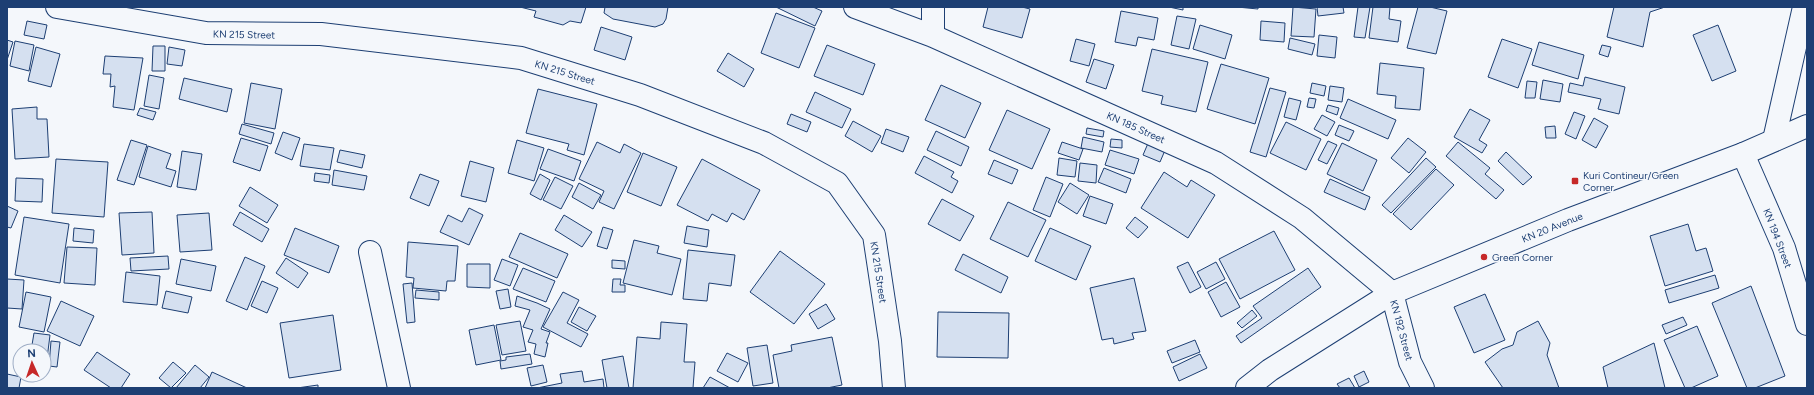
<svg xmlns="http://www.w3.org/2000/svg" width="1814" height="395" viewBox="0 0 1814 395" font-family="Figtree,sans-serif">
	<rect width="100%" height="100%" fill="#f4f7fb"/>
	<path fill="#d5e0f0" stroke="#1d3f73" d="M520 7H586L581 23 570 21 563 25 534 17 536 11Z
		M605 7H668L666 19 663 24 655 27 613 19 604 13Z
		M776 7H813L822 11 815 26Z
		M988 7H1022L1030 9 1022 38 983 27Z
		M1169 7H1183V10Z
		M1237 7H1258V9Z
		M1293 7 1316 9 1314 37 1291 36Z
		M1317 7H1343L1344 13 1318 16Z
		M1358 7H1370L1365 38 1354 37Z
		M1373 7H1390L1389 19 1401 21 1398 42 1369 38Z
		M1418 7H1430L1447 11 1436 54 1407 48Z
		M1614 7H1665L1650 12 1643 47 1607 37Z
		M1121 11 1158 18 1154 40 1138 37 1136 46 1115 42Z
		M776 13 815 28 799 68 761 53Z
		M1177 16 1196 19 1189 49 1171 45Z
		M27 21 47 25 44 39 24 35Z
		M1261 21 1285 23 1284 42 1260 40Z
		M1200 25 1232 35 1225 59 1193 49Z
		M1718 25 1736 71 1712 81 1693 35Z
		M601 27 632 37 625 60 594 50Z
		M1319 35 1337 37 1335 58 1317 56Z
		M1290 38 1315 44 1312 55 1288 49Z
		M1076 39 1095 44 1089 66 1070 61Z
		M1502 39 1532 49 1518 88 1488 77Z
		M7 40 13 42 7 60Z
		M15 41 34 45 29 71 10 66Z
		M1539 42 1584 55 1578 79 1532 65Z
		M827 45 875 64 863 95 814 76Z
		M1602 45 1611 47 1608 57 1599 54Z
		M153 46H165V71H152Z
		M36 47 60 54 51 87 28 81Z
		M169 47 185 50 182 66 167 64Z
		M1152 49 1208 62 1196 112 1161 104 1163 96 1142 91Z
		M728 53 754 69 744 87 717 71Z
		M105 56 143 58 134 110 113 107 115 86 110 87 111 74H103Z
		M1094 59 1114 65 1106 89 1086 82Z
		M1380 63 1424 68 1420 110 1395 108 1396 96 1377 94Z
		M1221 64 1269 78 1255 124 1207 109Z
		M149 75 164 78 159 109 144 106Z
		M1585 77 1625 87 1619 114 1598 109 1601 99 1568 92 1570 83 1583 86Z
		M184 78 232 89 227 112 179 99Z
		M1543 80 1563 84 1560 102 1540 99Z
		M1527 81 1537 82 1535 98H1525Z
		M251 83 282 89 275 129 244 123Z
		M1312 83 1326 86 1324 96 1310 93Z
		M941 85 981 103 965 138 925 120Z
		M1330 86 1344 88 1342 102 1328 100Z
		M1270 88 1286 92 1266 157 1250 152Z
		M538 89 597 104 584 155 567 150 569 144 526 133Z
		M815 92 851 109 842 128 806 112Z
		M1289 98 1301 101 1296 120 1284 117Z
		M1309 98 1316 99 1314 108 1307 107Z
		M1348 99 1396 120 1388 139 1340 118Z
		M1328 105 1339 108 1337 115 1326 111Z
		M37 107V119H47L49 157 15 159 12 109Z
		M140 108 156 112 153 120 137 115Z
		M1470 109 1490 120 1479 140 1487 145 1482 153 1454 137Z
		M1007 110 1050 129 1032 169 989 150Z
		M1574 112 1585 116 1576 139 1565 134Z
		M791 114 811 122 807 132 787 124Z
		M1322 115 1335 122 1327 136 1314 129Z
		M1594 118 1608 126 1596 148 1582 140Z
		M853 121 881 136 872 152 845 136Z
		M1286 122 1321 139 1306 170 1270 153Z
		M242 124 274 133 271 144 239 134Z
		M1339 125 1354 131 1349 141 1335 135Z
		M1555 126 1556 138H1546L1545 127Z
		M1087 128 1104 131 1103 137 1086 134Z
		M886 129 909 137 903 152 881 143Z
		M936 131 969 147 961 166 927 150Z
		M283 132 300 138 292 160 275 153Z
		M1083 137 1104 142 1102 152 1081 148Z
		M241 138 268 146 260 171 233 162Z
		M1408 138 1426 152 1409 173 1391 158Z
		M1111 139 1122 140V148L1110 147Z
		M131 140 147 145 134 185 117 180Z
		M517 140 544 148 534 181 508 173Z
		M1149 141 1166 148 1160 162 1143 155Z
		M1328 141 1337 145 1327 164 1318 160Z
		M597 142 620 153 624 144 641 153 614 209 599 202 604 191 579 179Z
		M1062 142 1083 149 1079 160 1058 153Z
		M1458 142 1490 168 1485 174 1504 190 1496 199 1446 156Z
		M1342 143 1377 160 1363 191 1327 174Z
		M304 144 334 148 330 170 300 166Z
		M148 146 171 154 166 168 176 171 171 187 139 177Z
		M548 149 581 161 574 181 540 169Z
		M340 150 365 155 362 168 337 162Z
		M1110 150 1139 159 1134 174 1105 165Z
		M182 151 202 154 196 190 177 187Z
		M1506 152 1532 177 1523 185 1498 161Z
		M643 153 677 167 661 206 627 192Z
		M924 156 954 172 951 177 958 181 952 193 915 173Z
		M1059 158 1077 161 1075 177 1057 175Z
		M1426 158 1436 167 1391 213 1382 205Z
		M56 159 108 162 104 217 52 213Z
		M702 159 760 190 744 220 732 213 727 222 712 214 708 221 677 205Z
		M994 160 1018 170 1012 184 988 174Z
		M470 161 494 168 486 202 461 196Z
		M1080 163 1097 165 1096 183 1078 181Z
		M1104 168 1131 179 1126 193 1098 182Z
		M1436 169 1454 185 1411 230 1393 214Z
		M334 170 367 176 364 190 332 185Z
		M1164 172 1187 187 1191 180 1215 195 1188 238 1141 208Z
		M315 173 330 175 329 183 314 181Z
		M420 174 439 181 429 206 410 198Z
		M540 174 550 180 541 200 530 194Z
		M555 177 573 186 561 209 543 200Z
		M1046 177 1063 184 1050 217 1033 210Z
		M16 178 43 179 42 202 15 201Z
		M1330 179 1370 197 1365 210 1324 192Z
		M579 183 601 195 593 209 572 197Z
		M1070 183 1089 195 1077 214 1058 202Z
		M250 187 278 205 267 223 239 206Z
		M1090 196 1113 204 1106 224 1083 216Z
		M942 199 974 216 960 241 928 224Z
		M1008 202 1046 220 1028 257 990 239Z
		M7 206 18 211 11 228 7 227Z
		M469 208 483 215 469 245 440 232 448 215 462 222Z
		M152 212 154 253 122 255 119 213Z
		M240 212 269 229 262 242 233 225Z
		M209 213 212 250 180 252 177 215Z
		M564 215 592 232 582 247 555 230Z
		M24 217 69 224 60 283 15 275Z
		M1135 217 1148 227 1138 238 1126 228Z
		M1688 224 1696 251 1706 248 1713 271 1665 286 1650 236Z
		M687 226 709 230 707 247 684 243Z
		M603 227 613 230 607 249 597 246Z
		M74 228 94 230 93 243 73 241Z
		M295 228 339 246 329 273 284 255Z
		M1050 228 1091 246 1076 280 1035 261Z
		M1274 231 1295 270 1240 299 1219 259Z
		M520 233 568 254 557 278 509 257Z
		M634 240 659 246 657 253 681 259 672 295 623 283Z
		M408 242 458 246 455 281H447L446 291 413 288 414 278 406 277Z
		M67 247 97 248 95 285 64 283Z
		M688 250 735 255 731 286 709 283 707 301 683 299Z
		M780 251 825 284 794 324 750 292Z
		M963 254 1008 277 1001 293 955 270Z
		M168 256 169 269 131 271 130 258Z
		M245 257 265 266 247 310 226 301Z
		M286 258 308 273 298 288 276 273Z
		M181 259 216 266 211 291 176 284Z
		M502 259 518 265 510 286 494 280Z
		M612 260 625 261V269L612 268Z
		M1188 262 1201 287 1190 293 1177 267Z
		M1216 262 1225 279 1206 289 1197 272Z
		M467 264H490V288L467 287Z
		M523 268 555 281 546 302 513 289Z
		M1308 268 1321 287 1241 343 1236 336 1262 318 1253 306Z
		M126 272 160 276 157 305 123 302Z
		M1715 275 1719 288 1669 303 1665 290Z
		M1134 278 1146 331 1132 333 1134 339 1114 344 1113 338 1102 340 1090 288Z
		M7 279 24 280 22 309 7 308Z
		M613 279H621L620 285H625V292H612Z
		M262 281 278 288 267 313 251 306Z
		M1226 282 1240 307 1221 317 1208 292Z
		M412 283 415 322 407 323 403 284Z
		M1751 286 1785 376 1755 388H1747L1712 303Z
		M508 289 511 307 500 309 496 291Z
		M416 290 439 292V300L415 298Z
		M166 291 192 297 188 313 162 308Z
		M26 292 51 297 44 332 19 327Z
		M563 292 579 300 567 323 588 334 581 347 543 327Z
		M1485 294 1505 340 1474 353 1454 307Z
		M517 296 537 303 550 309 541 329 550 332 546 343H548L545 357 534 354 536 344 528 342 533 330 523 327 530 310 515 306Z
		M61 301 94 316 80 346 47 331Z
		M826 304 835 319 818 329 809 314Z
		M579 307 596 316 587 331 571 322Z
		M1252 310 1257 316 1242 328 1237 323Z
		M938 312 1009 313 1008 358 937 357Z
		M333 315 341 370 289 378 280 323Z
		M1683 317 1687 325 1666 334 1662 325Z
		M520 321 526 351 502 355 496 325Z
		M1538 321 1550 343 1547 355 1559 388H1503L1485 362 1502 349 1513 345 1517 332Z
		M661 322 687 324 684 362H695L693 388H633L637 337 660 339Z
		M494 325 501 360 476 365 469 330Z
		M1697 326 1718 376 1691 388H1685L1664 340Z
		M34 333 50 335 46 367H44V351H31Z
		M832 337 842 385 827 388H779L773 355 792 351 791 345Z
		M1195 340 1200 352 1172 363 1167 351Z
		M51 341 60 342 57 367 49 366Z
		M1654 343 1665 388H1608L1603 367Z
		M767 345 773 383 753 386 747 348Z
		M97 352 130 374 121 388H111L84 370Z
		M727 353 748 363 738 382 717 371Z
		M530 354 532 364 501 369 500 361 506 360V357Z
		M1200 354 1207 368 1179 381 1173 367Z
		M623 356 629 388H607L602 360Z
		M173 362 186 373 171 388 159 378Z
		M195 365 209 377 200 388H176Z
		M543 365 547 382 531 386 527 368Z
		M582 371 584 382 603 379 604 388H537L562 383 560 374Z
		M1364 371 1369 382 1359 387 1354 376Z
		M212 372 247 388H205Z
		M7 374 21 377 19 388H7Z
		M710 377 730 388H703Z
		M1349 378 1355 388H1340L1337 384Z
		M318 385V388H297Z"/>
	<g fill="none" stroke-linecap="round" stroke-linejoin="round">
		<defs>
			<path id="minor" d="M57 7 206 33 321 34 521 58 640 95 764 143 837 183 874 235 890 341 894 388
				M855 7 933 36 1216 163 1302 218 1392 293 1410 362 1423 388
				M933 36V7
				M1774 140 1804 7
				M1743 154 1784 248 1807 324
				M370 252 399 388"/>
			<path id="secondary" d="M1247 388 1270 370 1392 293 1568 220 1743 154 1807 126"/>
		</defs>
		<use href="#minor" stroke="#1d3f73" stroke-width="24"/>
		<use href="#secondary" stroke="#1d3f73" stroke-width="24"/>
		<use href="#minor" stroke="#f4f7fb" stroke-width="22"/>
		<use href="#secondary" stroke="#f4f7fb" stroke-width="22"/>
	</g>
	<g fill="#c62828" stroke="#f4f7fb" stroke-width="1.5">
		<rect x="1571" y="177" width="8" height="8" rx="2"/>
		<circle cx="1484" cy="257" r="4"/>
	</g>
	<g text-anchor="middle" stroke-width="3" stroke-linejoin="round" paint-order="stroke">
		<g font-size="10" fill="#1d3f73" stroke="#f4f7fb">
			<text transform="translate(244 34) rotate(1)" y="4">KN 215 Street</text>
			<text transform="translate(565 72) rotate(17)" y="4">KN 215 Street</text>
			<text transform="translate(1136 127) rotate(24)" y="4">KN 185 Street</text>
			<text transform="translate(1552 227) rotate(-22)" y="4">KN 20 Avenue</text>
			<text transform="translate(1778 238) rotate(69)" y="4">KN 194 Street</text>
			<text transform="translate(879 272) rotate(81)" y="4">KN 215 Street</text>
			<text transform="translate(1402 330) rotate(75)" y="4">KN 192 Street</text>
		</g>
		<g font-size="10" fill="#1d3f73" stroke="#f4f7fb" text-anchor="start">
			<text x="1583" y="179">Kuri Contineur/Green<tspan x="1583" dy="12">Corner</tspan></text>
			<text x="1492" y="261">Green Corner</text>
		</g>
	</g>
	<rect width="1814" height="395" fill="none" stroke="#1d3f73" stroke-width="16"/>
	<g transform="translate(32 363) rotate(357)"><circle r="19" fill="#f4f7fb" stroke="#9eadc5"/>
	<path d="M0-3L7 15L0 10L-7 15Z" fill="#c62828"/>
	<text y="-6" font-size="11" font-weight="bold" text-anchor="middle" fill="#1d3f73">N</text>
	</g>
</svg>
